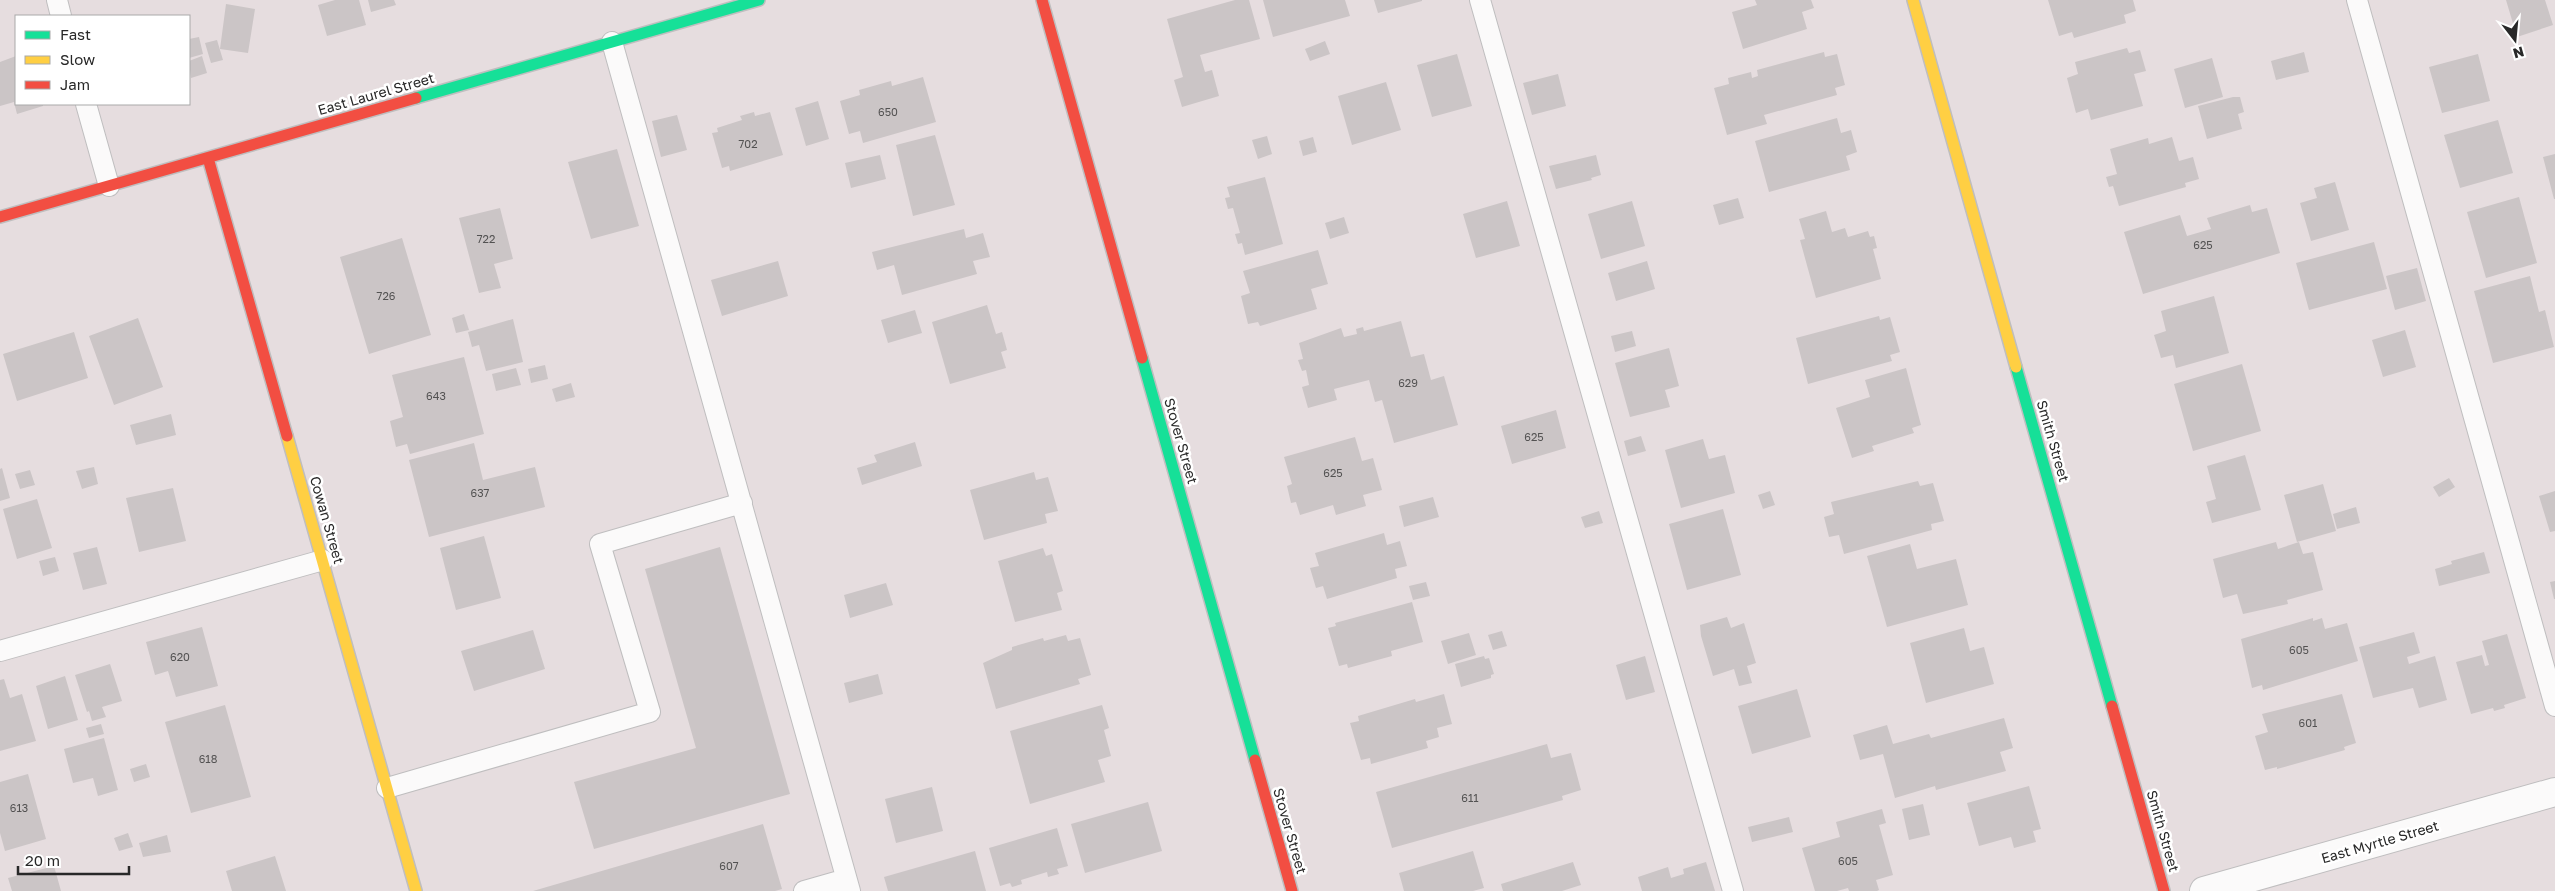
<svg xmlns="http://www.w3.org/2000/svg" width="2555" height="891" viewBox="0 0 2555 891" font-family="'Golos Text',sans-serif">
	<rect width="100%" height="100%" fill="#e6dddf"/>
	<path fill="#cbc5c6" d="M335 0H359L366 25 327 36 318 5Z
		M368 0H394L396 5 371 12Z
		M1235 0H1249L1260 39 1200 55 1205 72 1212 70 1219 96 1182 107 1174 80 1183 77 1167 19Z
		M1263 0H1345L1350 16 1273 37Z
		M1374 0H1422V1L1378 13Z
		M1755 0H1811L1814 8 1802 12 1807 29 1743 49 1732 12 1757 5Z
		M2048 0H2133L2136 11 2124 15 2126 23 2074 38 2072 32 2059 36Z
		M2506 0H2545L2553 25 2517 37Z
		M226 4 255 9 248 53 220 49Z
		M199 37 203 54 189 58V39Z
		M217 40 223 60 211 63 205 43Z
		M1325 41 1330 54 1310 61 1305 49Z
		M2127 48 2129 53 2140 50 2146 71 2134 74 2143 106 2091 120 2088 109 2076 113 2067 78 2078 74 2075 62Z
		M1824 52 1825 57 1837 54 1845 85 1835 88 1837 95 1764 115 1767 124 1727 135 1714 88 1729 84 1728 78 1751 72 1752 78 1758 76 1757 70Z
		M2304 52 2309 72 2276 80 2271 61Z
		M1457 54 1472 106 1432 117 1417 65Z
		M2478 54 2490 101 2442 113 2429 67Z
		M16 56V104H43V106L17 114 14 102 0 106V62Z
		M202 56 207 73 191 78 189 61Z
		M2212 58 2223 97 2185 108 2174 69Z
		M1558 74 1566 106 1532 115 1523 83Z
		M923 77 936 122 863 143 860 131 849 134 840 101 860 95 859 90 891 81 892 86Z
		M1386 82 1401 130 1352 145 1338 96Z
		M2233 97H2240L2244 112 2238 114 2242 129 2207 139 2198 106Z
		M818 101 829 139 806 146 795 108Z
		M754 112 755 116 770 112 783 155 730 171 729 166 722 168 712 133 718 132 717 128 742 120 740 116Z
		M677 115 687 150 661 157 652 121Z
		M1837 118 1841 133 1851 130 1857 152 1846 156 1850 170 1769 192 1755 141Z
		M2498 120 2513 173 2460 188 2444 135Z
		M935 135 955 205 913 216 896 145Z
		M1267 136 1272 154 1258 159 1252 140Z
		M1313 137 1317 152 1303 156 1299 141Z
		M2172 137 2179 161 2193 157 2199 179 2185 183 2186 187 2119 206 2113 186 2109 187 2106 177 2117 174 2110 149 2148 138 2149 144Z
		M617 149 639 226 591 239 568 162Z
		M2555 154V199H2554L2543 157Z
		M880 155 886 179 851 188 845 163Z
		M1596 155 1601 175 1591 178 1592 180 1556 189 1549 166Z
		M1265 177 1283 244 1245 255 1242 243 1238 244 1235 234 1240 233 1233 208 1228 209 1225 198 1230 197 1227 187Z
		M2335 182 2349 230 2311 241 2300 203 2317 198 2314 188Z
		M2519 197 2537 263 2486 278 2467 212Z
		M1738 198 1744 218 1719 225 1713 205Z
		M1507 201 1520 246 1476 258 1463 214Z
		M1632 201 1645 246 1601 259 1588 214Z
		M2250 205 2252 212 2267 208 2280 253 2143 294 2124 232 2180 215 2187 236 2211 229 2207 218Z
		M500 208 513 259 494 264 501 288 479 293 459 218Z
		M1826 211 1832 232 1845 228 1848 237 1868 231 1870 237 1874 236 1877 248 1873 249 1881 279 1816 298 1800 240 1805 239 1799 219Z
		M1344 217 1349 233 1330 239 1325 223Z
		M964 229 966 238 983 233 990 257 973 261 977 274 902 295 894 265 877 270 872 252Z
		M402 238 431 335 369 354 340 257Z
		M2374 242 2387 289 2309 310 2296 263Z
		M1318 250 1328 284 1311 289 1317 309 1260 326 1258 322 1248 324 1241 296 1250 293 1243 271Z
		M778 261 788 296 722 316 711 280Z
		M1647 261 1655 289 1616 301 1608 273Z
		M2417 268 2426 301 2395 310 2386 276Z
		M2530 276 2539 312 2545 310 2554 347 2493 363 2474 291Z
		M2214 296 2229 353 2176 368 2173 355 2161 358 2154 335 2166 331 2161 311Z
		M987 305 996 334 1002 332 1007 350 1001 352 1006 368 950 384 932 322Z
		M915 310 922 333 888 343 881 320Z
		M464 314 469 330 456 333 452 318Z
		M1879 316 1880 320 1890 317 1900 352 1890 355 1892 361 1808 384 1796 338Z
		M138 318 163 387 114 405 89 336Z
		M513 319 523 362 486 371 479 345 472 347 468 332Z
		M1401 321 1411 357 1424 354 1431 380 1444 376 1458 425 1394 443 1382 400 1375 402 1369 380 1334 389 1337 400 1308 408 1302 387 1309 385 1306 370 1302 371 1298 360 1303 359 1299 343 1341 328 1344 337 1357 334 1356 329 1363 327 1364 331Z
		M2405 330 2416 367 2383 377 2372 340Z
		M1632 331 1636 346 1615 352 1611 336Z
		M74 332 88 378 17 401 3 354Z
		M1669 348 1679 386 1665 390 1670 407 1630 417 1615 363Z
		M464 357 484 434 410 454 407 444 396 447 390 421 403 417 392 375Z
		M2242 364 2261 431 2193 451 2174 384Z
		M545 365 548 379 531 383 528 369Z
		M516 368 521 385 496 391 492 374Z
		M1906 368 1921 425 1912 428 1914 433 1872 446 1874 451 1852 458 1836 408 1870 397 1865 380Z
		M571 383 575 397 556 402 552 389Z
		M1556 410 1566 448 1512 464 1501 426Z
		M171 414 176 435 136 445 130 425Z
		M1641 436 1646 451 1628 456 1624 441Z
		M1355 437 1362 461 1373 458 1382 490 1363 495 1366 506 1336 515 1333 505 1300 515 1296 502 1291 503 1287 486 1292 484 1284 457Z
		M1703 439 1709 459 1725 455 1735 493 1681 508 1665 450Z
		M915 442 922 466 862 485 857 468 877 462 874 455Z
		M474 443 483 480 535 467 545 507 429 537 409 460Z
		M2245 455 2261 510 2212 523 2206 502 2216 499 2207 466Z
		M94 467 98 484 82 489 76 471Z
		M2 468 10 498 0 501V469Z
		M30 470 35 485 20 489 15 474Z
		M1034 472 1036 480 1048 477 1058 511 1045 514 1047 523 984 540 970 490Z
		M2449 478 2455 487 2439 497 2433 487Z
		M1918 481 1920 486 1933 483 1944 521 1931 524 1932 530 1844 554 1839 535 1829 537 1824 517 1834 514 1831 502Z
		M2323 484 2336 531 2297 542 2284 495Z
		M173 488 186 541 139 552 126 498Z
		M1770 491 1775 505 1763 509 1758 495Z
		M2555 491V531L2550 532 2539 496Z
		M1433 497 1439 517 1404 527 1399 506Z
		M37 499 52 548 17 559 3 509Z
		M2356 507 2360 523 2337 529 2333 514Z
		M1723 509 1741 575 1687 590 1669 524Z
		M1599 511 1603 523 1585 528 1581 517Z
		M1384 533 1387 545 1400 541 1407 566 1395 569 1397 578 1327 599 1323 586 1316 588 1310 568 1319 566 1315 553Z
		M484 536 501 598 456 610 440 548Z
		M2276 542 2278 549 2299 542 2303 554 2313 552 2323 590 2287 600 2288 604 2243 614 2237 594 2223 598 2213 559Z
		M1910 544 1917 569 1956 559 1968 605 1887 627 1867 556Z
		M97 547 107 584 83 590 73 553Z
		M720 547 790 794 594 849 574 782 696 748 645 569Z
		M1043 548 1046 556 1052 554 1063 591 1057 593 1062 610 1015 622 998 561Z
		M2484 552 2490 573 2439 586 2435 569 2452 564 2451 561Z
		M55 557 59 571 43 576 39 561Z
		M2555 581V599H2554L2550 582Z
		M1426 582 1430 596 1413 600 1409 586Z
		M886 583 893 605 850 618 844 595Z
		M1412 602 1423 642 1391 651 1392 656 1348 668 1347 664 1339 666 1328 628 1336 626 1335 623Z
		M1727 617 1731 628 1744 623 1756 663 1747 666 1752 683 1739 686 1734 669 1713 676 1701 636 1700 625Z
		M2313 618V621L2322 618 2325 629 2347 623 2358 661 2263 690 2262 685 2252 688 2241 639Z
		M202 627 218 686 176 697 168 671 155 675 146 642Z
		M1964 628 1970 651 1984 647 1994 684 1926 703 1910 643Z
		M533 630 545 669 474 691 461 651Z
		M1502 631 1507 646 1493 650 1488 635Z
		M2414 632 2420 653 2407 657 2409 664 2435 656 2447 700 2419 708 2413 688 2373 698 2359 647Z
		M1469 633 1476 655 1448 664 1441 641Z
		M2507 634 2526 698 2504 705 2505 708 2494 711 2493 708 2471 714 2456 662 2482 655 2485 666 2489 665 2482 641Z
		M1066 635 1068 641 1080 638 1091 675 1078 679 1080 684 996 709 983 663 1012 650V647L1043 638 1044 641Z
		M1484 656 1485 659 1489 658 1494 674 1491 675V678L1461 687 1455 664Z
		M1645 656 1655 692 1626 700 1616 665Z
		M110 664 122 701 102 707 106 717 92 721 89 711 87 712 75 675Z
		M878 674 883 694 849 703 844 683Z
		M65 676 78 720 48 729 36 686Z
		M4 679 10 698 22 694 36 741 0 751V680Z
		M1797 689 1811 737 1752 754 1738 706Z
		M1444 694 1452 724 1437 728 1439 737 1426 741 1428 748 1371 764 1370 758 1361 760 1350 723 1359 721 1358 716 1415 699 1416 702Z
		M2342 694 2356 743 2344 747 2345 750 2277 769V767L2265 770 2255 736 2268 732 2262 714Z
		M225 705 251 797 191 813 165 722Z
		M1102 705 1109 728 1104 730 1111 756 1098 760 1105 782 1030 804 1010 731Z
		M2004 718 2013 748 2000 752 2006 771 1936 790 1935 786 1895 798 1883 754 1860 760 1853 735 1887 725 1893 744 1929 734 1931 738Z
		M101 724 104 734 89 738 86 728Z
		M104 738 118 790 98 796 93 778 73 783 64 749Z
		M1547 744 1551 758 1571 753 1581 790 1562 796 1563 800 1392 848 1376 792Z
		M146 764 150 777 134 782 130 769Z
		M28 774 46 839 5 851 0 833V782Z
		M2029 786 2041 829 2033 831 2036 842 2014 848 2011 837 1979 846 1967 803Z
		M932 787 943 831 896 843 885 799Z
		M1148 802 1162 851 1085 873 1071 824Z
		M1923 804 1930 835 1909 840 1902 809Z
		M1882 809 1886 823 1879 825 1893 875 1876 880 1879 890 1877 891H1849L1848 888 1837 891H1815L1802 848 1840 837 1836 822Z
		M1789 817 1793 832 1752 842 1748 827Z
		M763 824 782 889 775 891H533Z
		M1057 828 1068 866 1057 869 1059 874 1048 877 1047 872 1021 880 1022 884 1012 887 1010 883 1000 886 989 848Z
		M128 833 133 847 119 851 114 838Z
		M167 835 171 852 143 857 139 843Z
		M975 851 986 891H888L884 877Z
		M1473 851 1484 888 1473 891H1404L1399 873Z
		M275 856 286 891H232L226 871Z
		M1573 862 1581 885 1562 891H1503L1501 884Z
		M1706 862 1715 891H1642L1638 877 1668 867 1671 878 1684 874 1683 869Z
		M54 866 61 891H12L8 878Z"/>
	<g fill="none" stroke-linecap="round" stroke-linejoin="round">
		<defs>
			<path id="lane" d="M57 0 61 16
				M1480 0 1733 891
				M2357 0 2555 706
				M612 42 850 891
				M86 104 109 186
				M0 651 323 560
				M387 788 650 712 600 544 742 503
				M804 891 846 879"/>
			<path id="street" d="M2204 891 2555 792"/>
			<path id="fast" d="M416 98 759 0
				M1142 358 1255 760
				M2016 367 2112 706"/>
			<path id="slow" d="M1913 0 2016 367
				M287 436 416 891"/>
			<path id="jam" d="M1042 0 1142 358
				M208 158 287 436
				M0 217 416 98
				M2112 706 2164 891
				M1255 760 1292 891"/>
		</defs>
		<use href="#lane" stroke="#bfbebf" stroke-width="22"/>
		<use href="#street" stroke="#bfbebf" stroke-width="30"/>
		<use href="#fast" stroke="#bfbebf" stroke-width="14"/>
		<use href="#slow" stroke="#bfbebf" stroke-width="14"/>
		<use href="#jam" stroke="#bfbebf" stroke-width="14"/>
		<use href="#lane" stroke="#fbfafa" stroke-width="20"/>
		<use href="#street" stroke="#fbfafa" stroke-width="28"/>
		<use href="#fast" stroke="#16e098" stroke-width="11"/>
		<use href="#slow" stroke="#ffcf43" stroke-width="11"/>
		<use href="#jam" stroke="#f24e42" stroke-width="11"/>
	</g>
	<g text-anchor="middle" stroke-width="5" stroke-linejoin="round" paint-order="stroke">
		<g font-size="11" fill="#535252">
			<text x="888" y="116">650</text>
			<text x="748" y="148">702</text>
			<text x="486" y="243">722</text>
			<text x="2203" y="249">625</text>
			<text x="386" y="300">726</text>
			<text x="1408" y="387">629</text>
			<text x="436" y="400">643</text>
			<text x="1534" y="441">625</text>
			<text x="1333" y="477">625</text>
			<text x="480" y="497">637</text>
			<text x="2299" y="654">605</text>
			<text x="180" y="661">620</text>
			<text x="2308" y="727">601</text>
			<text x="208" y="763">618</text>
			<text x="1470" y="802">611</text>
			<text x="19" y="812">613</text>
			<text x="1848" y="865">605</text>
			<text x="729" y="870">607</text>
		</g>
		<g font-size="14" fill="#282828" stroke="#fff">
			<text transform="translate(376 94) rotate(-16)" y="5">East Laurel Street</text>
			<text transform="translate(1181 441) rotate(74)" y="5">Stover Street</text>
			<text transform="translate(2053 441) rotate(74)" y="5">Smith Street</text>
			<text transform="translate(327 520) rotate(74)" y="5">Cowan Street</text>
			<text transform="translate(1290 831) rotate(74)" y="5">Stover Street</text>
			<text transform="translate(2163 831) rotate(74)" y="5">Smith Street</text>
			<text transform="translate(2380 842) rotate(-16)" y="5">East Myrtle Street</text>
		</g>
	</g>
	<rect x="15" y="15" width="175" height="90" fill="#ffffff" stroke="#a9a9a9"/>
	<rect x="25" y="31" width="25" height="8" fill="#16e098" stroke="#a9a9a9"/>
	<text x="60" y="40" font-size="15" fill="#282828">Fast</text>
	<rect x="25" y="56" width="25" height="8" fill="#ffcf43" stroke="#a9a9a9"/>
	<text x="60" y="65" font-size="15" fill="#282828">Slow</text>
	<rect x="25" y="81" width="25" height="8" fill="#f24e42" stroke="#a9a9a9"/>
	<text x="60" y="90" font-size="15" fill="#282828">Jam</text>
	<g transform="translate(2515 40) rotate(164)" stroke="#ffffff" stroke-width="4" paint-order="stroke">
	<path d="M0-4L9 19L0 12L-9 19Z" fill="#282828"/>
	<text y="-8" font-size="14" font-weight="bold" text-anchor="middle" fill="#282828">N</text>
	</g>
	<path d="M18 866v8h111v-8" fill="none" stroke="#282828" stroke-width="2.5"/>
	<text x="25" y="866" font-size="15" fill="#282828" stroke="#ffffff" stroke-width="4" paint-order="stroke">20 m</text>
</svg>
